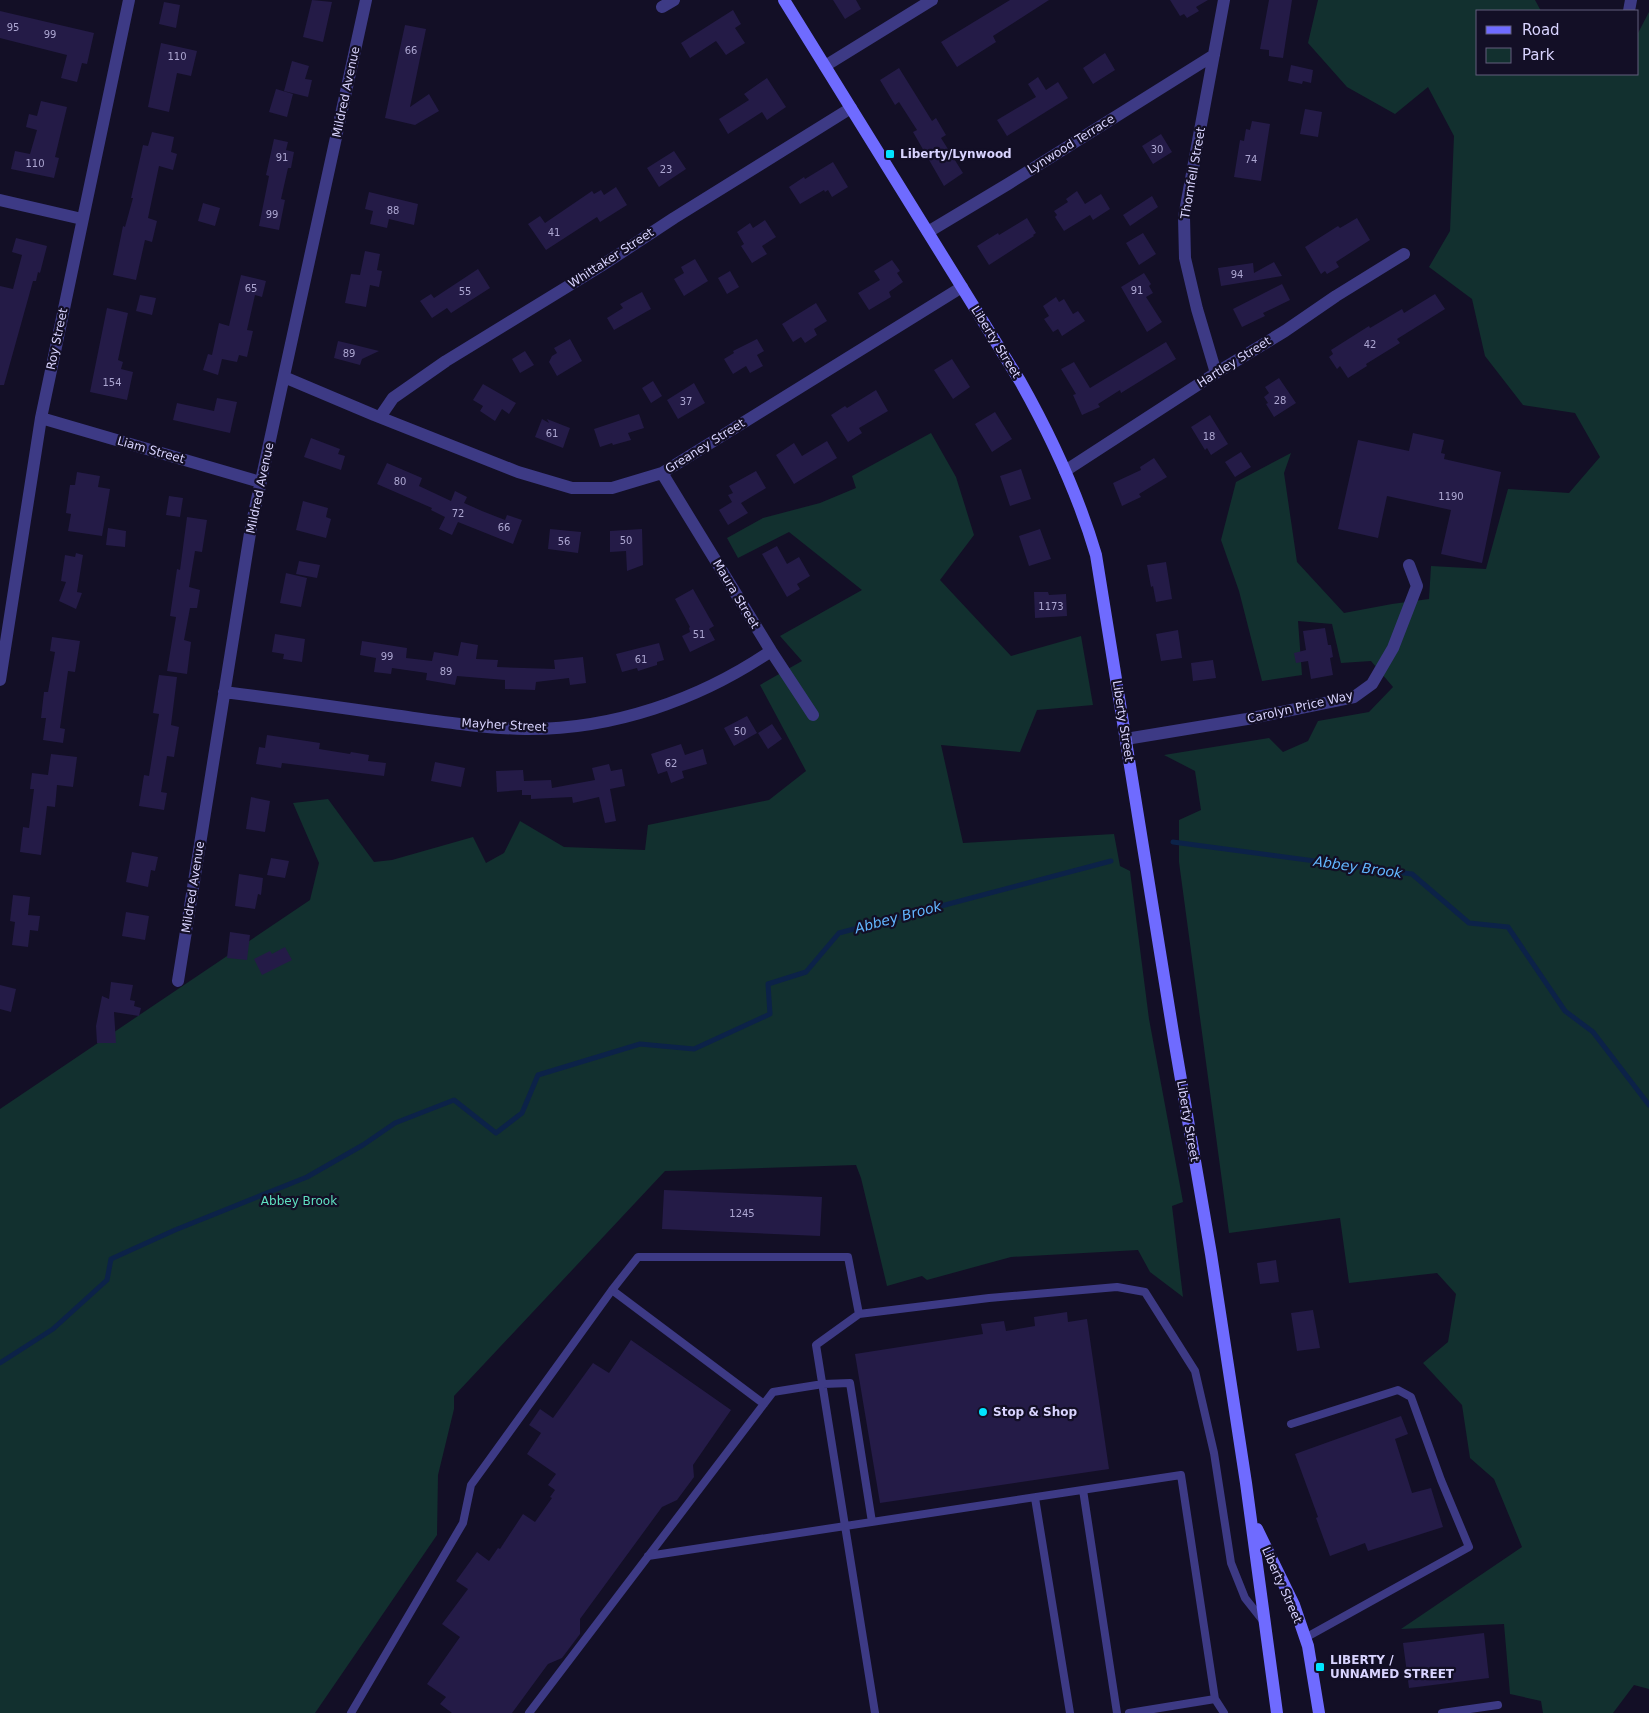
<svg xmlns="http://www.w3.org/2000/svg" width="1649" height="1713" viewBox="0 0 1649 1713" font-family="'DejaVu Sans',sans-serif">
	<rect width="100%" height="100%" fill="#130f26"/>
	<path fill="#12302f" d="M1318 0H1535L1541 11H1478V74H1638V33L1649 12V1689L1634 1685 1613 1713H1543L1541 1701 1510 1694 1504 1624 1401 1629 1522 1547 1494 1479 1470 1458 1462 1405 1423 1363 1448 1342 1456 1294 1437 1273 1349 1283 1340 1218 1229 1233 1179 862V820L1201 810 1195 771 1164 755 1269 738 1283 752 1308 741 1318 721 1369 712 1393 687 1371 661 1341 663 1332 624 1298 621 1302 675 1262 681 1239 591 1221 540 1236 482 1291 453 1284 473 1297 562 1344 613 1392 604 1429 599 1431 566 1486 569 1508 489 1569 493 1600 457 1575 413 1523 405 1485 356 1472 299 1429 267 1450 231 1454 136 1428 87 1395 114 1347 87 1308 43Z
		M931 433 956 477 974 535 940 580 1011 656 1081 636 1093 705 1037 710 1020 752 941 745 963 843 1114 834 1120 866 1130 871 1149 1019 1183 1202 1172 1206 1183 1297 1150 1272 1138 1250 1011 1257 927 1280 922 1276 887 1286 861 1178 856 1165 665 1171 454 1396V1409L438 1475 437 1535 315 1713H0V1109L310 900 319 863 293 803 328 799 374 862 392 860 473 837 486 863 504 853 520 821 564 847 645 850 648 825 769 800 806 771 760 685 802 661 780 636 862 590 789 532 738 558 727 538 763 518 820 503 856 488 852 476Z"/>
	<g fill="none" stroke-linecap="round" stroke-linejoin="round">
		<path stroke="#0c2248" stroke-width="5" d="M1173 842 1412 874 1469 923 1508 927 1565 1011 1593 1032 1649 1105
			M0 1363 53 1329 107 1280 111 1259 175 1230 307 1177 363 1145 395 1123 454 1100 496 1133 522 1113 538 1075 640 1044 694 1049 770 1014 768 984 806 972 839 933 1111 861"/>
	</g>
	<path fill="#241b47" d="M312 0 332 2 323 42 303 37Z
		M833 0H856L861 9 845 19Z
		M1010 0H1049L993 36 996 42 957 67 941 42Z
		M1170 0H1208L1196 7 1199 11 1187 18 1184 14 1180 16Z
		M1269 0H1292L1283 58 1269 56V50L1260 49Z
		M164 2 180 5 176 28 159 24Z
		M733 10 741 24 735 28 745 43 726 55 716 41 690 58 681 43Z
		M0 11 94 33 87 64 82 63 77 82 61 78 67 55 0 38Z
		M405 25 426 29 410 107 429 94 439 111 415 125 385 118Z
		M161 43 197 51 191 76 177 73 169 112 148 107Z
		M1105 53 1115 70 1093 84 1083 68Z
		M292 61 309 66 305 79 312 80 308 97 284 91Z
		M1291 65 1313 70 1311 83 1303 81 1302 84 1288 81Z
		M899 68 932 121 936 118 946 135 941 138 963 173 944 186 913 132 917 130 899 102 895 105 880 80Z
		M1038 77 1046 90 1058 82 1068 98 1007 136 997 120 1036 97 1028 84Z
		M767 78 786 107 767 120 762 112 728 134 719 119 749 100 744 94Z
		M276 89 293 94 287 117 269 112Z
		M41 101 67 107 55 157 59 158 54 178 11 169 15 151 30 154 37 130 26 127 29 114 37 116Z
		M1305 109 1322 112 1318 137 1300 134Z
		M1252 121 1270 124 1261 181 1234 177 1240 140 1244 141 1246 129 1250 130Z
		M152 132 174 137 171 152 177 154 173 170 159 166 148 218 157 221 152 242 145 240 136 280 113 275 123 226 125 227 133 198H131L143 145 148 146Z
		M1161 134 1172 152 1153 164 1142 146Z
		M274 139 288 142 286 150 294 152 291 168H288L281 199 285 200 279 230 259 226 269 176 266 175Z
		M674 151 686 169 659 187 647 168Z
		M833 162 848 187 832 197 828 190 825 192 824 190 800 204 789 187 804 177 805 179Z
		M616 187 627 205 600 222 597 217 546 250 528 224 540 216 545 223 592 191 594 194 601 190 604 195Z
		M1077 191 1085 204 1101 194 1110 209 1093 220 1090 215 1064 231 1055 217 1057 215 1054 211 1068 202 1066 199Z
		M369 192 418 204 414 225 389 219 387 228 370 224 373 211 365 209Z
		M1152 196 1158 207 1130 226 1123 215Z
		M203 203 220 208 215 226 198 221Z
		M1027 218 1036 233 1033 235 1034 236 989 265 977 246 998 233 999 235Z
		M1357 218 1370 240 1336 262 1339 267 1327 274 1325 271 1321 274 1305 247 1338 226 1340 228Z
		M765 220 776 237 762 246 767 254 752 263 741 246 744 244 737 232 750 223 753 228Z
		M1143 233 1156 254 1139 265 1126 243Z
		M16 238 47 246 40 273 38 272 36 281H33L4 385H0V286L13 289 22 255 12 252Z
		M365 251 380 254 377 270 382 271 379 287 370 285 366 307 345 303 351 274 360 275Z
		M695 259 708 281 684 296 674 279 684 273 681 267Z
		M892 260 900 271 897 273 903 282 889 292 891 297 869 310 858 293 880 280 874 271Z
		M1274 262 1282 276 1221 286 1218 268 1253 263 1254 273Z
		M478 269 490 288 451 313 447 308 432 318 420 301 431 294 434 298Z
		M730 271 739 287 727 294 718 278Z
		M1144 273 1151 284 1149 286 1153 293 1146 297 1162 322 1147 332 1121 287Z
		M241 275 266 281 262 297 255 295 247 330 253 331 247 357 239 355 237 362 222 359 218 375 203 370 208 354 212 355 219 323 229 326Z
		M1282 284 1290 300 1263 313 1265 316 1242 327 1233 309Z
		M642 292 651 309 614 330 607 318 623 308 620 304Z
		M1435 294 1445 309 1397 339 1400 343 1366 364 1367 366 1348 378 1340 366 1337 369 1329 357 1333 354 1331 350 1369 326 1370 328 1402 309 1404 313Z
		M140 295 156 298 152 315 136 311Z
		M1056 297 1059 302 1064 299 1073 314 1078 311 1085 321 1062 336 1058 329 1053 332 1044 319 1049 316 1043 306Z
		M816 303 827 321 814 329 817 335 805 343 801 337 793 342 782 324Z
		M107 308 128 313 118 360 123 362 121 369 133 372 127 400 90 392Z
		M570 339 582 361 557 376 549 362 552 356 557 353 554 348Z
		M757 339 764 351 757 355 763 366 750 373 746 366 733 374 724 359 734 353 733 351Z
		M338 341 355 345 379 351 362 359 360 365 334 358Z
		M1166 342 1176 359 1121 393 1120 390 1098 404 1100 407 1082 415 1073 395 1076 394 1061 369 1074 362 1090 388Z
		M525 351 534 365 520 373 512 359Z
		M952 359 970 387 953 399 934 370Z
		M1279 378 1296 403 1274 417 1266 404 1268 403 1264 397 1269 393 1265 387Z
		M653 381 662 396 651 403 642 388Z
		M694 383 705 403 678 419 667 400Z
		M483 384 516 403 509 414 502 409 495 421 480 411 483 406 473 400Z
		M876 390 888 411 859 428 862 433 848 442 831 415 845 406 847 408Z
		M217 398 237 402 230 433 173 420 177 403 214 411Z
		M995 412 1012 439 992 452 975 424Z
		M639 414 644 428 628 433 631 440 613 445 612 443 600 447 594 429Z
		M1210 415 1228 444 1211 455 1207 448 1205 450 1191 427Z
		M542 419 549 423 547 419 570 428 563 448 535 437Z
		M1413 433 1444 440 1441 453 1445 454 1444 459 1501 472 1482 563 1441 554 1451 510 1387 496 1378 538 1338 529 1358 440 1409 451Z
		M311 438 340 449 338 454 345 456 341 470 304 457Z
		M827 441 837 458 794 484 776 455 794 443 802 456Z
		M1241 452 1251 467 1235 477 1225 462Z
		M1154 458 1167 477 1139 494 1141 497 1122 506 1113 483 1141 470 1140 467Z
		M387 463 422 478 419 486 451 501 455 491 467 497 464 503 482 511 505 520 507 515 522 520 513 544 458 522 452 535 439 529 445 517 431 510 432 508 377 484Z
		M1021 469 1031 499 1010 506 1000 476Z
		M756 471 766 488 741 503 748 513 728 525 719 510 732 502 728 495 733 493 729 486Z
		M77 472 100 476 98 487 110 489 102 536 68 531 71 514 66 513 70 485H75Z
		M169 496 183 498 180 517 166 515Z
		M303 501 328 508 326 517 331 519 326 538 296 530Z
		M187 517 207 520 202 552 195 551 189 587 200 590 197 608H190L184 640 191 642 187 674 167 671 176 617 170 616 177 569 180 570Z
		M108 528 126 531 125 547 106 545Z
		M550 529 581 532 578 553 548 549Z
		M642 529 643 565 627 571 626 551 610 552V531Z
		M1040 529 1051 559 1029 566 1019 536Z
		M777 546 787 564 799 557 810 576 797 584 800 589 787 597 762 554Z
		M76 553 83 555 77 592 82 593 76 609 59 601 66 582 61 581 65 555 75 557Z
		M299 561 320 565 317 578 296 574Z
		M1166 562 1172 599 1156 602 1153 586 1151 587 1147 565Z
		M286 573 307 578 301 607 280 603Z
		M693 589 714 626 709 629 715 640 690 652 682 636 690 632 689 628 690 627 675 599Z
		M1034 592H1048L1049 595 1066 594 1067 616 1035 618Z
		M1325 628 1328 645H1331L1333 657 1330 658 1333 675 1311 679 1308 661 1296 663 1294 653 1306 650 1303 631Z
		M1178 630 1182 658 1161 661 1156 634Z
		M275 634 305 639 302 662 283 659 284 654 272 652Z
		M52 637 80 641 75 672 68 671 60 728 65 729 63 743 43 740 46 718H41L44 692H48L55 652 50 651Z
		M362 641 407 648 406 658 432 661 434 652 458 656 461 642 478 645 476 659 498 660 497 667 555 669 554 660 583 657 586 683 570 685 569 678 536 682 535 690 505 689V680L457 676 455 685 426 680 427 673 392 668 391 674 374 672 376 658 360 655Z
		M659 643 664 660 657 662V665L638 671 637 668 622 672 616 654Z
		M1213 660 1216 678 1193 681 1191 663Z
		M159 675 177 677 171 725 179 727 174 757 167 756 161 792 167 793 164 810 139 806 144 775 149 776 159 714 153 713Z
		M747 716 757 733 734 746 724 728Z
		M772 724 782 739 768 749 758 733Z
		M267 735 320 743 319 749 350 754 351 752 369 755 368 761 386 763 384 776 282 763 281 768 256 764 259 747 265 748Z
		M681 744 685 755 703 749 707 764 682 771 684 778 671 783 667 771 658 774 651 754Z
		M51 754 77 757 73 787 57 785 55 807 47 806 41 855 20 852 23 827 29 828 34 789H30L32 773 48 775Z
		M435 762 465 768 461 787 431 781Z
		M609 764 611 771 622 769 625 786 610 789 616 821 605 823 599 797 573 803 572 797 531 799V795H522V790L497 792 496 771 523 770 524 781 551 780 552 788 595 780 592 768Z
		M251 797 270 801 265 832 246 829Z
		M132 852 158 857 155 871 151 870 148 887 126 882Z
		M271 858 289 861 285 878 267 875Z
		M239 874 263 878 261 895 258 894 255 909 235 906Z
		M13 895 30 897 28 915 40 916 38 931 30 930 28 947 12 945 15 922 10 921Z
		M126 912 149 916 145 940 122 936Z
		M230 932 250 935 247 960 227 958Z
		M285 947 292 960 262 975 254 959 270 951 272 954Z
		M111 982 133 985 130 1000 135 1001 134 1006 141 1008 139 1016 114 1012 116 1043H97L96 1026 102 996 109 999Z
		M0 985 16 989 11 1012 0 1009Z
		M664 1190 822 1197 820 1236 662 1229Z
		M1276 1260 1279 1282 1260 1284 1257 1263Z
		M1313 1310 1320 1348 1297 1351 1291 1313Z
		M1067 1312 1068 1322 1087 1319 1109 1469 880 1503 855 1354 983 1334 981 1324 1004 1321 1006 1331 1035 1326 1034 1317Z
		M631 1340 731 1410 693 1465 694 1477 677 1500 662 1507 580 1619V1634L562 1658 548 1664 512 1713H452L440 1704 446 1697 427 1684 460 1637 442 1624 468 1589 456 1581 477 1552 489 1561 498 1548 500 1549 523 1514 535 1522 552 1498 550 1497 555 1490 548 1485 556 1474 527 1454 541 1433 529 1425 540 1409 553 1418 593 1363 609 1373Z
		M1401 1416 1408 1434 1395 1439 1412 1493 1431 1488 1443 1527 1368 1551 1365 1543 1330 1556 1316 1518 1318 1517 1295 1454Z
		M1484 1633 1489 1678 1409 1688 1403 1643Z"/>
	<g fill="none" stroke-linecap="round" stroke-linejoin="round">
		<path stroke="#3d3a85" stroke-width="8" d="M612 1290 638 1257H848L859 1314
			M1291 1424 1398 1390 1411 1397 1441 1480 1469 1547 1305 1638
			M1083 1490 1117 1713
			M1035 1498 1070 1713
			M648 1556 1181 1475 1215 1699 1129 1713
			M1215 1699 1224 1713
			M351 1713 463 1523 471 1485 612 1290 764 1404
			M529 1713 773 1392 823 1384 850 1383 872 1522
			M875 1713 816 1345 859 1314 989 1298 1117 1287 1145 1292 1195 1371 1214 1453 1231 1563 1245 1598 1264 1622
			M1442 1713 1498 1705"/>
		<path stroke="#3d3a85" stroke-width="12" d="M662 7 674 0
			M1629 11 1631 0
			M825 66 932 0
			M0 200 82 219
			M928 232 1008 184 1214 55
			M1216 373 1197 309 1185 258 1184 217 1224 0
			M284 377 374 415 518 472 572 488H612L662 473 962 287
			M380 417 393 398 446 361 601 266 674 218 851 108
			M41 418 260 482
			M1065 471 1216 373 1285 331 1336 296 1404 254
			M662 473 771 651 813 715
			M0 680 41 418 129 0
			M224 692C280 699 337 707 393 715 437 721 481 728 525 729 612 730 699 700 771 651
			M1126 739 1247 719 1354 697 1372 684 1393 648 1417 586 1409 565
			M178 981 251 527 366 0"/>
		<path stroke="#6f6bff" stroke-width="12" d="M784 0 1020 381C1051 436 1078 494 1096 555L1174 1039 1211 1254 1246 1483 1277 1713
			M1257 1529 1294 1605 1308 1646 1319 1713"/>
	</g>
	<g fill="#00e5ff" stroke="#130f26" stroke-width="2">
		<rect x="885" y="149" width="10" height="10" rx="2.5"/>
		<circle cx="983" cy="1412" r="5"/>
		<rect x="1315" y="1662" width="10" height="10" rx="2.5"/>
	</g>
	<g text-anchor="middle" stroke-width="4.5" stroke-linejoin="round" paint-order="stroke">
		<g font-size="10" fill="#aca6d1">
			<text x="13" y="31">95</text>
			<text x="50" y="38">99</text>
			<text x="411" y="54">66</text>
			<text x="177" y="60">110</text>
			<text x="1157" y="153">30</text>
			<text x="282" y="161">91</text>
			<text x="1251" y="163">74</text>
			<text x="35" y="167">110</text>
			<text x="666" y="173">23</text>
			<text x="393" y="214">88</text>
			<text x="272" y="218">99</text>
			<text x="554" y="236">41</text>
			<text x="1237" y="278">94</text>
			<text x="251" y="292">65</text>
			<text x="1137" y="294">91</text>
			<text x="465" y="295">55</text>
			<text x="1370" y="348">42</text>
			<text x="349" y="357">89</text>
			<text x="112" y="386">154</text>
			<text x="1280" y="404">28</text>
			<text x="686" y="405">37</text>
			<text x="552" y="437">61</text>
			<text x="1209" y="440">18</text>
			<text x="400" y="485">80</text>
			<text x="1451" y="500">1190</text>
			<text x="458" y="517">72</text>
			<text x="504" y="531">66</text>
			<text x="626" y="544">50</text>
			<text x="564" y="545">56</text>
			<text x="1051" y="610">1173</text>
			<text x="699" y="638">51</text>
			<text x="387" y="660">99</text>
			<text x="641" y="663">61</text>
			<text x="446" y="675">89</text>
			<text x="740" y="735">50</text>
			<text x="671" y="767">62</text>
			<text x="742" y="1217">1245</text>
		</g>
		<g font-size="12" fill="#d9d4ff" stroke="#130f26">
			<text transform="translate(346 92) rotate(-78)" y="4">Mildred Avenue</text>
			<text transform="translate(1071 144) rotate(-32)" y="4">Lynwood Terrace</text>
			<text transform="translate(1193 173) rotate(-80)" y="4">Thornfell Street</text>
			<text transform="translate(611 258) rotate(-33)" y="4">Whittaker Street</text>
			<text transform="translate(57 339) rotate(-78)" y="4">Roy Street</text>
			<text transform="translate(996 342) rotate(58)" y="4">Liberty Street</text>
			<text transform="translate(1234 362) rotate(-32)" y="4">Hartley Street</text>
			<text transform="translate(705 446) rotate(-32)" y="4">Greaney Street</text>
			<text transform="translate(151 450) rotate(16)" y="4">Liam Street</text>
			<text transform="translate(260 488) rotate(-78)" y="4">Mildred Avenue</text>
			<text transform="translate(736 594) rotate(59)" y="4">Maura Street</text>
			<text transform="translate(1300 707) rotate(-13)" y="4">Carolyn Price Way</text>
			<text transform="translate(1123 721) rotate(81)" y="4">Liberty Street</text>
			<text transform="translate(504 725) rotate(3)" y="4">Mayher Street</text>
			<text transform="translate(193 887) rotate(-81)" y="4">Mildred Avenue</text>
			<text transform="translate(1188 1121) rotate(80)" y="4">Liberty Street</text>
			<text transform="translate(1282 1585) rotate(66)" y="4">Liberty Street</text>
		</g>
		<g font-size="12" font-weight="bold" fill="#d9d4ff" stroke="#130f26" text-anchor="start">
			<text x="900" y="158">Liberty/Lynwood</text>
			<text x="993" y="1416">Stop &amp; Shop</text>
			<text x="1330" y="1664">LIBERTY /<tspan x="1330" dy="14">UNNAMED STREET</tspan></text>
		</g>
		<g font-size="12" fill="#5fe0c0" stroke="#130f26">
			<text x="299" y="1205">Abbey Brook</text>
		</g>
		<g font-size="14" font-style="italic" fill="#62b6ff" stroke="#130f26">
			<text transform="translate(1358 867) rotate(8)" y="5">Abbey Brook</text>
			<text transform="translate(898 917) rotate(-15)" y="5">Abbey Brook</text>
		</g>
	</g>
	<rect x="1476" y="10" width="162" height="65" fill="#130f26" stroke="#625e7d"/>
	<rect x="1486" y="26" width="25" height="8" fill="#6f6bff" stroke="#625e7d"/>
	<text x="1522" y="35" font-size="15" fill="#d9d4ff">Road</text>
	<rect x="1486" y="48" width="25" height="15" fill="#12302f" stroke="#625e7d"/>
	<text x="1522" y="60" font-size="15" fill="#d9d4ff">Park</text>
</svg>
